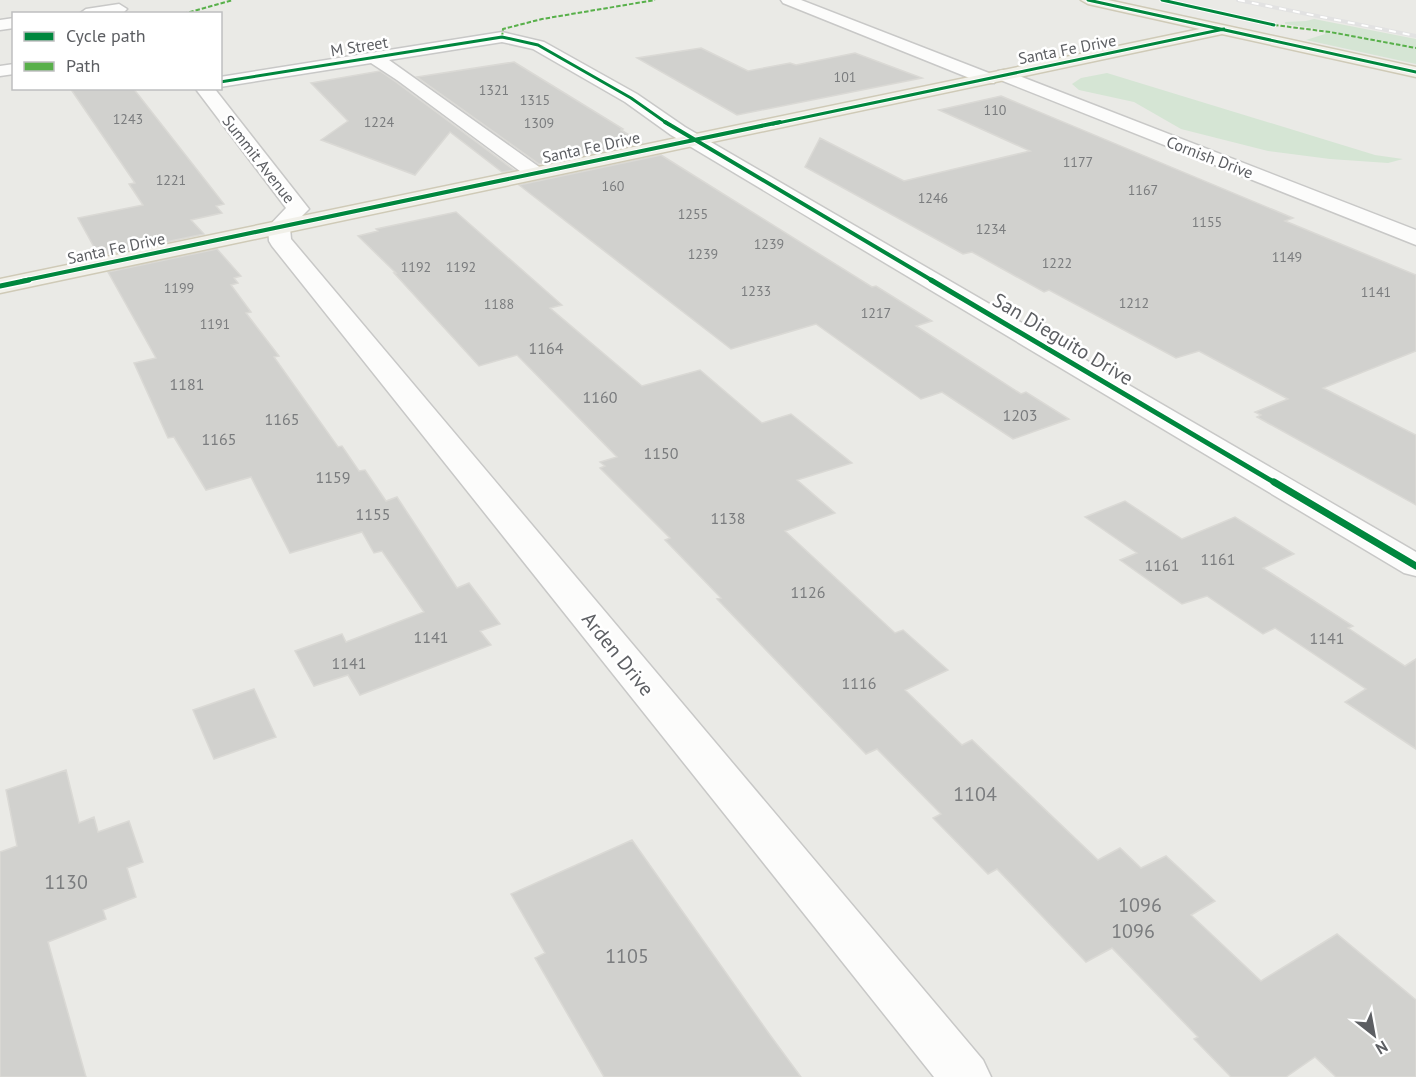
<svg xmlns="http://www.w3.org/2000/svg" width="1416" height="1077" viewBox="0 0 1416 1077" font-family="'PT Sans',sans-serif">
	<rect width="100%" height="100%" fill="#eaeae6"/>
	<path fill="#d5e5d4" d="M1314 19 1416 39V64L1306 40 1325 34 1324 30 1285 24V22L1306 21Z
		M1107 73 1375 155 1403 159 1388 163 1330 159 1268 151 1181 129 1134 102 1079 90 1072 84 1081 78Z"/>
	<path fill="#d1d1ce" stroke="#dad9d5" stroke-width="1.5" d="M701 48 748 71 790 63 796 65 855 53 922 78 737 115 637 58Z
		M514 62 623 129 621 130 642 143 539 164 417 77Z
		M380 71 396 82 514 170 502 172 450 132 415 175 321 140 348 121 311 83Z
		M70 88H133L224 204 216 206 222 213 191 220 204 234 99 256 78 218 143 205 129 184 135 183Z
		M1001 96 1293 218 1285 221 1416 275V351L1323 388 1416 435V505L1257 417 1261 415 1255 412 1288 399 1199 351 1176 358 1049 290 1044 292 972 252 963 254 805 167 820 138 904 181 1030 151 939 110Z
		M661 155 872 287 876 286 932 321 916 326 1021 394 1026 392 1069 419 1013 439 942 392 921 399 816 324 731 349 519 185Z
		M456 212 562 305 550 308 642 386 700 370 762 423 791 414 852 463 797 480 835 513 785 531 895 633 903 630 948 670 905 690 962 745 972 740 1098 860 1120 848 1141 868 1166 856 1215 901 1191 915 1261 981 1337 934 1416 1000V1077H1336L1315 1057 1286 1077H1231L1194 1039 1198 1037 1112 948 1086 962 997 869 988 874 933 818 941 814 877 749 866 754 717 599 721 598 665 540 670 538 600 468 605 466 600 462 617 457 517 355 479 366 394 273H396L358 236 378 231 376 229Z
		M217 249 241 276 234 278 238 283 231 285 251 312 246 313 279 356 274 357 338 447 342 446 359 471 365 470 386 501 397 497 457 588 469 583 500 624 480 631 491 645 360 695 348 675 314 686 295 651 342 634 346 642 424 612 382 551 374 553 362 532 290 553 251 477 206 490 174 437 168 438 134 363 156 358 108 272Z
		M1125 501 1182 539 1235 517 1294 554 1263 568 1353 626 1348 628 1405 666 1416 659V749L1345 702 1366 689 1275 628 1263 634 1207 596 1182 604 1120 560 1137 553 1085 517Z
		M254 689 276 737 214 759 193 710Z
		M66 770 79 823 94 817 98 832 129 821 143 862 127 868 136 897 103 910 106 919 48 942 86 1077H0V852L17 846 6 790Z
		M632 840 770 1035 801 1077H604L535 958 545 953 511 894Z"/>
	<g fill="none" stroke-linecap="round" stroke-linejoin="round">
		<defs>
			<path id="minor" d="M781 0H801L994 75 997 79 994 83H982L783 3Z
				M119 4 127 9 124 12 79 14 86 9Z
				M14 18V28L0 30V20Z
				M502 32 544 42 637 94 685 127 1416 552V576L1404 573 671 135 625 102 533 49 502 42 389 60 542 169 545 173 542 177 535 179 528 177 397 80 371 63 220 87V77Z
				M14 64V74L0 76V66Z
				M1004 70 1416 230V245L998 79 995 75 998 71Z
				M195 88H214L309 209 290 228 291 239 983 1060 991 1077H934L272 246 269 241 268 227 286 208Z"/>
			<path id="major" d="M1081 0H1108L1416 67V77L1222 34 0 293V279L1200 29 1088 4Z"/>
		</defs>
		<use href="#minor" stroke="#c8c8c7" stroke-width="3"/>
		<use href="#major" stroke="#cfcab7" stroke-width="3"/>
		<use href="#minor" fill="#fcfcfb" fill-rule="evenodd"/>
		<use href="#major" fill="#f1f0e9" fill-rule="evenodd"/>
		<defs>
			<path id="rail" d="M1238 0 1416 36"/>
		</defs>
		<use href="#rail" stroke="#e2e2e2" stroke-width="4"/>
		<use href="#rail" stroke="#fff" stroke-width="2" stroke-dasharray="7" stroke-linecap="butt"/>
		<path stroke="#58b04a" stroke-width="2" stroke-dasharray="4.5 2" stroke-linecap="butt" d="M183 14 233 0
			M1274 25 1330 32 1416 48
			M502 37 503 29 542 19 655 0"/>
		<defs>
			<path id="cycleway-far3" d="M1088 0 1416 72
				M1162 0 1274 25
				M220 82 502 37 538 45 631 98 668 124
				M773 124 1224 29"/>
			<path id="cycleway-far2" d="M665 122 933 281
				M22 281 780 122"/>
			<path id="cycleway-far1" d="M931 280 1277 484
				M0 286 29 280"/>
			<path id="cycleway" d="M1274 482 1416 566"/>
		</defs>
		<use href="#cycleway-far3" stroke="#fff" stroke-width="5"/>
		<use href="#cycleway-far2" stroke="#fff" stroke-width="6"/>
		<use href="#cycleway-far1" stroke="#fff" stroke-width="8"/>
		<use href="#cycleway" stroke="#fff" stroke-width="10"/>
		<use href="#cycleway-far3" stroke="#00873e" stroke-width="3"/>
		<use href="#cycleway-far2" stroke="#00873e" stroke-width="4"/>
		<use href="#cycleway-far1" stroke="#00873e" stroke-width="5"/>
		<use href="#cycleway" stroke="#00873e" stroke-width="7"/>
	</g>
	<g text-anchor="middle" stroke-width="5" stroke-linejoin="round" paint-order="stroke">
		<g font-size="14" fill="#7a7c7e">
			<text x="845" y="82">101</text>
			<text x="494" y="95">1321</text>
			<text x="535" y="105">1315</text>
			<text x="995" y="115">110</text>
			<text x="128" y="124">1243</text>
			<text x="379" y="127">1224</text>
			<text x="539" y="128">1309</text>
			<text x="1078" y="167">1177</text>
			<text x="171" y="185">1221</text>
			<text x="613" y="191">160</text>
			<text x="1143" y="195">1167</text>
			<text x="933" y="203">1246</text>
			<text x="693" y="219">1255</text>
			<text x="1207" y="227">1155</text>
			<text x="991" y="234">1234</text>
			<text x="769" y="249">1239</text>
			<text x="703" y="259">1239</text>
			<text x="1287" y="262">1149</text>
			<text x="1057" y="268">1222</text>
			<text x="416" y="272">1192</text>
			<text x="461" y="272">1192</text>
			<text x="179" y="293">1199</text>
			<text x="756" y="296">1233</text>
			<text x="1376" y="297">1141</text>
			<text x="1134" y="308">1212</text>
			<text x="499" y="309">1188</text>
			<text x="876" y="318">1217</text>
			<text x="215" y="329">1191</text>
		</g>
		<g font-size="16" fill="#5c5e62" stroke="#fff">
			<text transform="translate(359 46) rotate(-9)" y="6">M Street</text>
			<text transform="translate(1067 49) rotate(-11)" y="6">Santa Fe Drive</text>
			<text transform="translate(591 147) rotate(-12)" y="6">Santa Fe Drive</text>
			<text transform="translate(1210 157) rotate(21)" y="6">Cornish Drive</text>
			<text transform="translate(259 159) rotate(52)" y="6">Summit Avenue</text>
			<text transform="translate(116 248) rotate(-12)" y="6">Santa Fe Drive</text>
		</g>
		<g font-size="16" fill="#7a7c7e">
			<text x="546" y="354">1164</text>
			<text x="187" y="390">1181</text>
			<text x="600" y="403">1160</text>
			<text x="1020" y="421">1203</text>
			<text x="282" y="425">1165</text>
			<text x="219" y="445">1165</text>
			<text x="661" y="459">1150</text>
			<text x="333" y="483">1159</text>
			<text x="373" y="520">1155</text>
			<text x="728" y="524">1138</text>
			<text x="1218" y="565">1161</text>
			<text x="1162" y="571">1161</text>
			<text x="808" y="598">1126</text>
			<text x="431" y="643">1141</text>
			<text x="1327" y="644">1141</text>
			<text x="349" y="669">1141</text>
			<text x="859" y="689">1116</text>
		</g>
		<g font-size="20" fill="#5c5e62" stroke="#fff">
			<text transform="translate(1063 339) rotate(31)" y="7">San Dieguito Drive</text>
			<text transform="translate(618 654) rotate(51)" y="7">Arden Drive</text>
		</g>
		<g font-size="20" fill="#7a7c7e">
			<text x="975" y="801">1104</text>
			<text x="66" y="889">1130</text>
			<text x="1140" y="912">1096</text>
			<text x="1133" y="938">1096</text>
			<text x="627" y="963">1105</text>
		</g>
	</g>
	<rect x="12" y="12" width="210" height="78" fill="#ffffff" stroke="#bebfc0" stroke-width="1.5"/>
	<rect x="24" y="32" width="30" height="9" fill="#00873e" stroke="#bebfc0" stroke-width="1.5"/>
	<text x="66" y="42" font-size="18" fill="#5c5e62">Cycle path</text>
	<rect x="24" y="62" width="30" height="9" fill="#58b04a" stroke="#bebfc0" stroke-width="1.5"/>
	<text x="66" y="72" font-size="18" fill="#5c5e62">Path</text>
	<g transform="translate(1374 1035) rotate(149)" stroke="#ffffff" stroke-width="4.5" paint-order="stroke">
	<path d="M0-4.5L10 22L0 15L-10 22Z" fill="#5c5e62"/>
	<text y="-9" font-size="16" font-weight="bold" text-anchor="middle" fill="#5c5e62">N</text>
	</g>
</svg>
